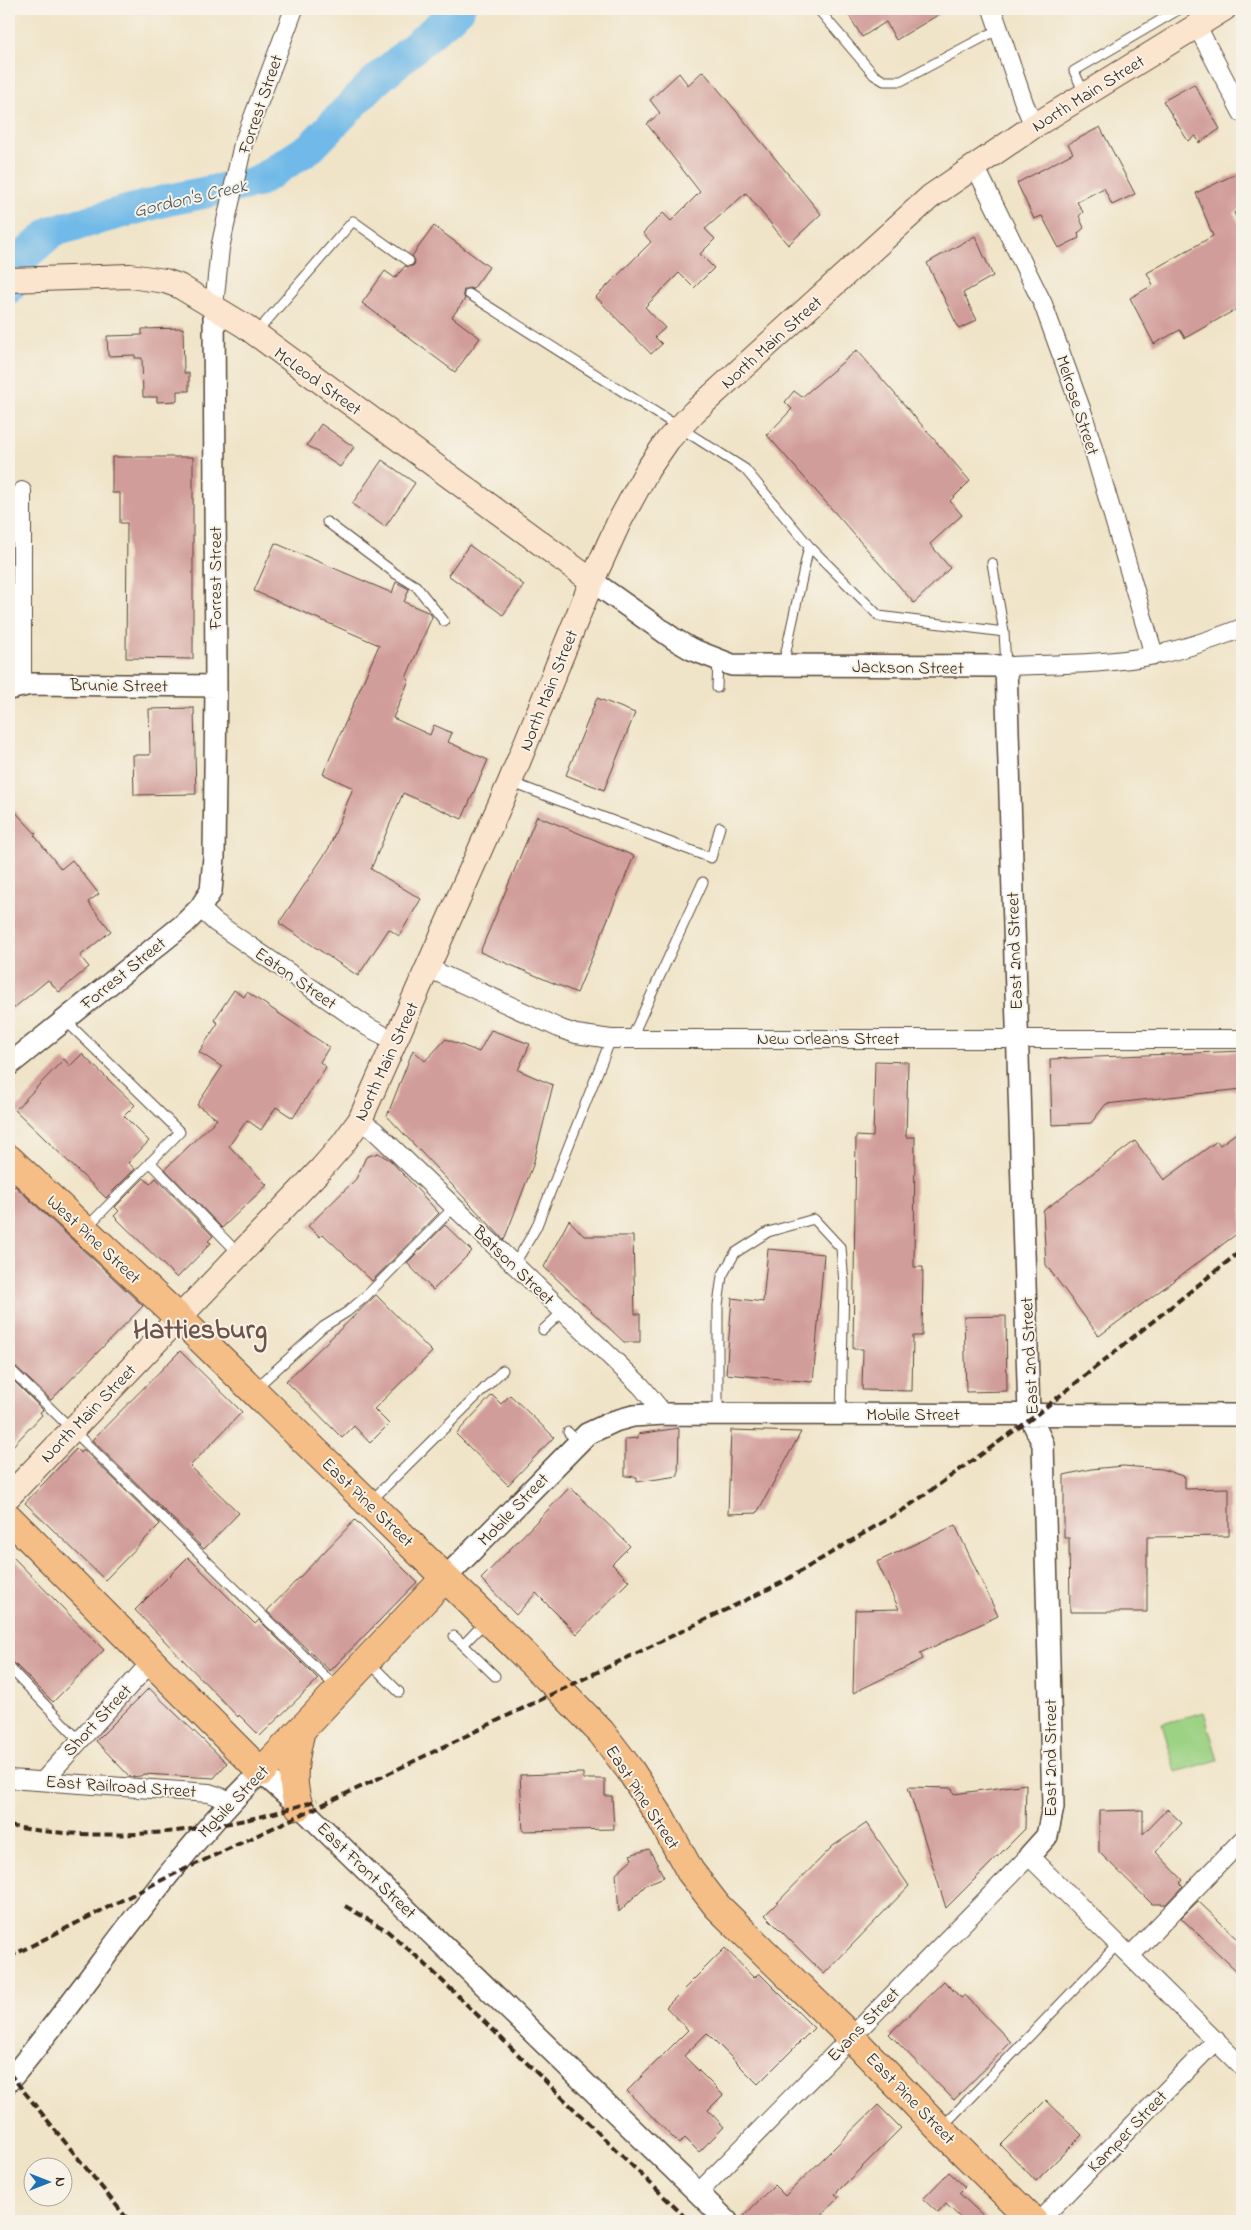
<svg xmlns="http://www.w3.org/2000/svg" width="1251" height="2230" viewBox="0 0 1251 2230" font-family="'Indie Flower',sans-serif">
	<rect width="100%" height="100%" fill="#f7f3e8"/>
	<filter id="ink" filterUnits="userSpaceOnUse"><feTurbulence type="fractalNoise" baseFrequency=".02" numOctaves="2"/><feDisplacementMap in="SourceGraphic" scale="10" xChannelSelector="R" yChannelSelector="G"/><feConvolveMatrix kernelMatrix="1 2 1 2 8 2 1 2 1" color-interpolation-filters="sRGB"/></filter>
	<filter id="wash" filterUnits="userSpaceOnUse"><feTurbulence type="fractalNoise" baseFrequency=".0096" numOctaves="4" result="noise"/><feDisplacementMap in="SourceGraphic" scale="20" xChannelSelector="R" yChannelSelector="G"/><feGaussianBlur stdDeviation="1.12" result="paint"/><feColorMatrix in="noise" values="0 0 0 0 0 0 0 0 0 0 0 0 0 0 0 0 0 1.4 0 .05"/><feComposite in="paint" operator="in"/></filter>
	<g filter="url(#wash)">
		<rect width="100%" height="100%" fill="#f0e4c8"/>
		<path fill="#9cd284" stroke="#6c7e51" d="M1204 1712 1218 1760 1176 1772 1162 1724Z"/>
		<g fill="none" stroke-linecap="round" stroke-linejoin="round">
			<path stroke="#70b9e8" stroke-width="32" d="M9 288 25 255 53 231 168 200 257 182 311 147 373 83 459 9"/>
		</g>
		<g id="blocks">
			<path fill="#d19d9a" d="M845 9H948L896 40 886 22 862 37Z
				M703 71 821 214 788 245 746 193 705 229 715 239 700 254 714 268 694 288 679 273 645 307 665 328 655 337 662 344 651 354 596 297 651 242 643 233 663 213 671 221 700 192 647 124 660 113 650 100 679 73 688 85Z
				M1194 84 1220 129 1199 143 1196 136 1188 141 1163 101Z
				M1100 127 1135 194 1112 205 1104 188 1077 202 1083 212 1079 216 1084 228 1078 233 1079 238 1059 248 1042 216 1034 219 1017 183 1073 153 1068 144Z
				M1242 171V208L1234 213 1242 229V306L1185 338 1180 330 1154 344 1130 298 1153 285 1147 273 1213 236 1196 193Z
				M434 226 489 267 473 289 469 288 464 290 463 294 465 299 452 317 480 338 455 372 362 303 385 271 395 278 405 266 409 267 414 265 415 261 412 256Z
				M975 236 993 276 963 293 977 320 959 329 927 263Z
				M183 328 184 373H189V391H177V401L157 402V397H143L142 358H135V355L108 356 107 336 142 335V329Z
				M857 350 970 481 950 501 962 515 930 544 950 568 914 603 767 435 792 409 785 402 794 391 802 397Z
				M321 424 354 447 340 467 307 445Z
				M112 457H193V659L126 658 127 523H120V493H112Z
				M382 460 415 483 385 527 352 504Z
				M275 543 392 593 396 582 409 589 404 602 430 613 432 617 406 678 409 680 393 718 430 735 434 725 452 733 448 742 488 760 462 819 403 793 371 869 421 899 399 936 389 929 358 976 279 923 329 848 353 788 323 774 379 645 254 591Z
				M469 545 524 585 503 615 448 575Z
				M597 698 635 713 604 790 566 775Z
				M194 708 196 794 134 795 133 755H150L149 709Z
				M9 805 36 834 34 835 61 869 72 860 99 894 88 902 111 931 80 956 89 967 59 992 48 980 9 1012Z
				M537 816 634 856 577 993 480 952Z
				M234 990 244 997 247 992 329 1047 320 1062 326 1067 293 1118 276 1107 261 1130 247 1120 229 1146 267 1185 222 1228 165 1169 217 1119 197 1105 222 1067 199 1052 218 1023 214 1020Z
				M491 1030 530 1044 518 1070 553 1085 533 1165 504 1240 387 1116 413 1050 425 1061 446 1039 479 1052Z
				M1242 1051V1089L1106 1104 1091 1123 1052 1125 1050 1059Z
				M82 1054 135 1105 124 1116 149 1141 128 1163 135 1169 106 1198 15 1110 64 1059 70 1066Z
				M875 1061 908 1062 906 1137H915L914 1267H923L922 1336H913L912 1391 862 1390 863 1349H853L856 1136 873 1137Z
				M1242 1129V1230L1099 1336 1046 1265 1043 1211 1135 1141 1164 1180 1217 1141 1220 1145Z
				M378 1153 390 1160 439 1213 372 1281 323 1234 320 1237 308 1226 356 1179 366 1157Z
				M144 1178 150 1184 156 1178 213 1236 208 1241 211 1243 177 1278 114 1216 119 1211 115 1207Z
				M15 1186 143 1306 51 1400 13 1364 9 1362V1193Z
				M569 1220 584 1236H633L635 1314H640V1342H624L544 1267Z
				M445 1225 472 1251 433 1290 407 1263Z
				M768 1249 824 1254 813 1382 726 1374 732 1298 763 1302Z
				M376 1295 432 1352 374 1409 389 1424 370 1443 354 1426 342 1438 286 1381Z
				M1006 1316 1007 1391 966 1392 964 1317Z
				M180 1351 242 1412 190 1466 239 1513 204 1549 92 1440Z
				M9 1376 43 1410 40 1412 42 1415 9 1450Z
				M492 1395 501 1404 510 1395 554 1437 508 1485 456 1434Z
				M679 1428 678 1476 637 1482V1477L625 1476V1439L638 1438V1434Z
				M731 1430 801 1432 757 1513 728 1514Z
				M76 1449 80 1453 83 1449 160 1524 105 1580 25 1503Z
				M1123 1466 1162 1469 1185 1477V1489L1229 1488V1536L1147 1537V1612H1070L1069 1538H1064V1475L1091 1469Z
				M570 1487 630 1546 612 1564 629 1581 577 1634 536 1593 516 1615 481 1579Z
				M355 1520 417 1582 330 1671 267 1611Z
				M955 1525 998 1616 920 1653 923 1659 853 1693 855 1610 899 1609 877 1562Z
				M9 1553 104 1650 53 1702 9 1658Z
				M188 1557 255 1624 259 1620 318 1679 260 1736 239 1715 238 1717 135 1610Z
				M149 1688 227 1763 214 1778 143 1774 141 1776 130 1777 96 1741Z
				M583 1773V1779H605V1796H612L614 1829 523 1831 520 1775Z
				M1026 1784 1025 1829 946 1908 908 1787 952 1788 954 1794Z
				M1167 1809 1182 1823 1156 1852 1183 1880 1180 1883 1183 1886 1166 1904H1152L1099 1852V1811L1143 1810V1834Z
				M867 1823 909 1886 824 1974 765 1915 833 1846Z
				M649 1849 664 1877 647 1884 619 1912 616 1873 632 1859 630 1855Z
				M1198 1901 1242 1943V1976L1181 1918Z
				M725 1948 754 1978 759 1973 814 2028 758 2084 707 2033 684 2056 723 2095 708 2110 724 2127 699 2152 685 2138 679 2144 627 2091 688 2030 666 2007Z
				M944 1981 961 1998 965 1995 1011 2042 954 2100 889 2034Z
				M1046 2100 1082 2135 1036 2181 1001 2145Z
				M878 2105 901 2128 835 2194 839 2197 816 2221H739L774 2185 785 2196Z
				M949 2172 965 2187 959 2193 989 2221H964L946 2204 938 2213 923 2199Z"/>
		</g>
	</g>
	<g filter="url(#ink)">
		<use href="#blocks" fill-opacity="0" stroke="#564638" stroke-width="1"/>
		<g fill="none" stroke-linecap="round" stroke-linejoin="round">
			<defs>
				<path id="service" d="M818 9 874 75 884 81H901L999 29
					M1084 93 1074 71 1178 10
					M469 294 745 469 809 546 783 665
					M257 332 353 221 409 261
					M327 522 396 574 416 586 444 621
					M809 546 879 616 1004 632 1006 666
					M992 563 1004 632
					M717 688 718 660
					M510 782 711 858 720 827
					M65 1020 180 1132 86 1228
					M631 1039 703 882
					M150 1162 239 1254
					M514 1265 536 1228 611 1039
					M543 1330 562 1312
					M9 1368 336 1687
					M255 1389 323 1327 347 1312 365 1297 454 1207
					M718 1413V1305L722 1276 735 1253 768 1232 814 1219 841 1248 844 1283 841 1414
					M568 1432 578 1442
					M371 1501 503 1370
					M454 1636 495 1676
					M463 1645 486 1621
					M369 1662 399 1692
					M9 1667 79 1740
					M941 2128 1118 1944"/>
				<path id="minor" d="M992 9 1024 103 1034 126
					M1197 26 1242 113
					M975 166 1043 304 1083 414 1154 655
					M214 306 220 248 243 144 294 9
					M22 491V685
					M1006 666C1055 664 1106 665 1155 655 1185 649 1214 639 1242 628
					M200 908 215 922 368 1027 396 1042
					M428 968 561 1029 576 1034 611 1039H1242
					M360 1120 375 1131 641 1386 664 1414
					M9 1779 209 1793 232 1801
					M43 1781 152 1661
					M1130 1956 1242 1840
					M698 2193 1029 1856 1242 2067
					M1039 2221 1216 2040"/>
				<path id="tertiary" d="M592 581 674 639 691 649 732 665 1006 666 1029 1414 1043 1444 1053 1807 1047 1836 1029 1856
					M9 689 31 684 216 686
					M9 1065 184 924 200 908 211 891 214 857 216 686 214 306
					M445 1578 587 1434 615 1421 633 1416 664 1414 1242 1415
					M9 2081C94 1979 165 1864 261 1772L306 1812 727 2221"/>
				<path id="secondary" d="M9 280 130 276 165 281 179 286 245 326 592 581
					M9 1496 321 1169 342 1145 360 1120 510 782 592 581 619 522 648 469 668 440 694 412 930 197 1034 126 1224 9"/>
				<path id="primary" d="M9 1159 179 1318 559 1689 601 1732 630 1770 661 1818 690 1871 717 1906 851 2037 938 2127 1033 2221
					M9 1518 261 1772 445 1578
					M299 1806C289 1782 295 1755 301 1730"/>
			</defs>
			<use href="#service" stroke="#564638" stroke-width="11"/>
			<use href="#minor" stroke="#564638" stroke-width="20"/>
			<use href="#tertiary" stroke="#564638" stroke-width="24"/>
			<use href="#secondary" stroke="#564638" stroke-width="26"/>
			<use href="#primary" stroke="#564638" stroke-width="30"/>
			<use href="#service" stroke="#fff" stroke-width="9"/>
			<use href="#minor" stroke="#fff" stroke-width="18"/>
			<use href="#tertiary" stroke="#fff" stroke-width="21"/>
			<use href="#secondary" stroke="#fbe5cf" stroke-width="24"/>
			<use href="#primary" stroke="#f6be87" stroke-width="28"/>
			<path stroke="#3b2a1e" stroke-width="4" stroke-dasharray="8 4" stroke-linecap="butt" d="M9 1826C109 1844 221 1833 317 1800
				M345 1906 386 1930 423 1962 689 2221
				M9 1957 166 1878 369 1783 781 1583 906 1508 1031 1419 1242 1250
				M9 2073 129 2221"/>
		</g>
	</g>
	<g text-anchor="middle" stroke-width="4" stroke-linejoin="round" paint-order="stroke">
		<g font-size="18" fill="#3b2a1e" stroke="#f7f3e8">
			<text transform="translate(1088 93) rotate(-32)" y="6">North Main Street</text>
			<text transform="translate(260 104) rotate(-71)" y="6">Forrest Street</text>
			<text transform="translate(771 342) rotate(-42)" y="6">North Main Street</text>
			<text transform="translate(318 381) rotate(36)" y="6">McLeod Street</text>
			<text transform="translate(1078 405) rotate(72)" y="6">Melrose Street</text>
			<text transform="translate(215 578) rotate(-90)" y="6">Forrest Street</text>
			<text transform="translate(908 667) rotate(1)" y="6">Jackson Street</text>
			<text transform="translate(119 685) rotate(1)" y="6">Brunie Street</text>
			<text transform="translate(548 690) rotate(-68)" y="6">North Main Street</text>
			<text transform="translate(1014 951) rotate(-92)" y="6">East 2nd Street</text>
			<text transform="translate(123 973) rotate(-39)" y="6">Forrest Street</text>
			<text transform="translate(296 978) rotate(35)" y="6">Eaton Street</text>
			<text x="828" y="1044">New Orleans Street</text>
			<text transform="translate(386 1061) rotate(-65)" y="6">North Main Street</text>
			<text transform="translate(94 1239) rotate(43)" y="6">West Pine Street</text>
			<text transform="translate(514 1265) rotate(44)" y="6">Batson Street</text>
			<text transform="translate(1029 1356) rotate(-93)" y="6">East 2nd Street</text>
			<text transform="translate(88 1413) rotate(-46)" y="6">North Main Street</text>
			<text x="913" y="1420">Mobile Street</text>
			<text transform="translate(368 1502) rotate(44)" y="6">East Pine Street</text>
			<text transform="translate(513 1509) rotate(-46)" y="6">Mobile Street</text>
			<text transform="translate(97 1720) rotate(-47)" y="6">Short Street</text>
			<text transform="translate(1050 1758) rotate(-90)" y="6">East 2nd Street</text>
			<text transform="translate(121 1786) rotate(4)" y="6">East Railroad Street</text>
			<text transform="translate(643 1797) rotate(57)" y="6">East Pine Street</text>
			<text transform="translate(233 1801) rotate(-46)" y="6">Mobile Street</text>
			<text transform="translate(367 1870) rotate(44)" y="6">East Front Street</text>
			<text transform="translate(863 2024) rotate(-46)" y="6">Evans Street</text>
			<text transform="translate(911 2098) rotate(46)" y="6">East Pine Street</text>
			<text transform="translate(1127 2131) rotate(-46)" y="6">Kamper Street</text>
		</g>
		<g font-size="19" font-style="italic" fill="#4b555b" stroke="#f7f3e8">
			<text transform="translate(190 197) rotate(-13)" y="7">Gordon's Creek</text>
		</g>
		<g font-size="28" font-weight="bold" fill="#705249" stroke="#f7f3e8">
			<text x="200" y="1338">Hattiesburg</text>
		</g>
	</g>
	<rect width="1251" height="2230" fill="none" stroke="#f7f3e8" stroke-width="30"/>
	<g transform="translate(48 2182) rotate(90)"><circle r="24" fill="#f7f3e8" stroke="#aca397"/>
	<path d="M0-4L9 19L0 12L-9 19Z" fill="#1f6fb2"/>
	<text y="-8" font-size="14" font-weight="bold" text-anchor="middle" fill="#3b2a1e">N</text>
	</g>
</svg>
